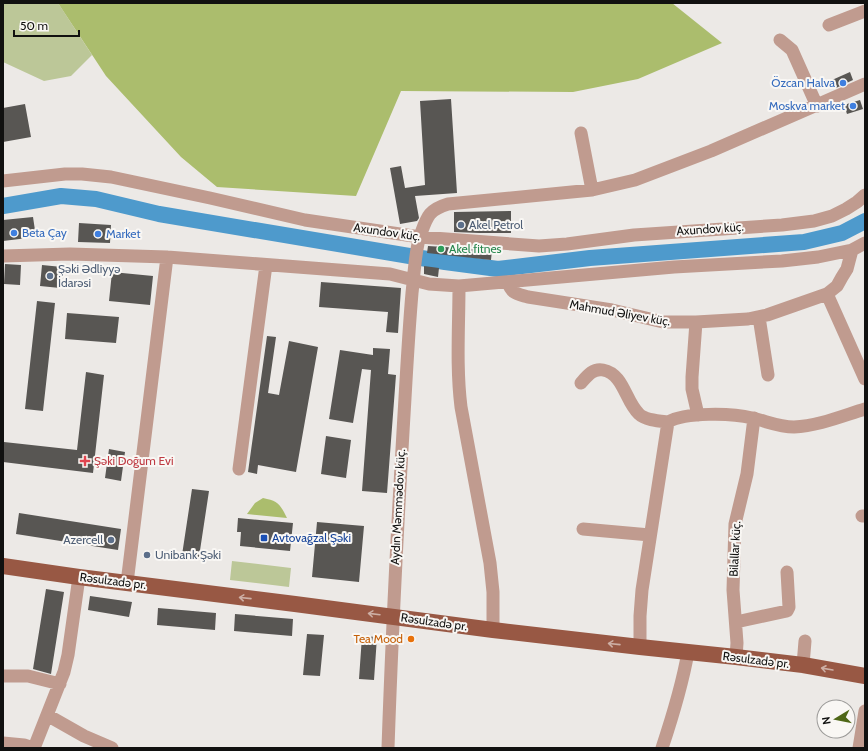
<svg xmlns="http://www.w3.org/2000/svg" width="868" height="751" viewBox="0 0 868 751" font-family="Cabin,sans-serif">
	<rect width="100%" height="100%" fill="#ece9e6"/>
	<path fill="#bcc798" d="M3 3H58L92 55 71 76 44 81 3 62Z
		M232 561 291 568 289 587 230 580Z"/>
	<path fill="#abbd6d" d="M58 3H672L722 43 638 79 573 92 401 91 356 196 217 187 181 157 106 76Z
		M263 498C278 501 280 504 287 518L247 514 255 503Z"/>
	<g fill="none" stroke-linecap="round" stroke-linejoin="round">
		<path stroke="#4e9acc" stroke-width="16" d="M3 206 61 196 96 199 159 214 445 262 498 269 590 258 804 242 842 233 865 221"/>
	</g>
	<path fill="#585653" d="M850 72 853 80 836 88 832 80Z
		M451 99 457 193 415 196 419 218 417 221 400 224 390 168 401 166 405 188 425 185 420 101Z
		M860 100 863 109 847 114 844 105Z
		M25 104 31 137 3 142V108Z
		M511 211V233H479L454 232V212Z
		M33 217 36 237 3 241V220Z
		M79 223 111 225 110 243 78 242Z
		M428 246 492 250 491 260 427 253Z
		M5 264 21 265 20 285 4 284Z
		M42 265 62 267 60 288 40 286Z
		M424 266 439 268 438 277 424 274Z
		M112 272 153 276 150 305 109 301Z
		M321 282 401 288 398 333 386 332 388 312 319 307Z
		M37 301 55 303 43 411 25 409Z
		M67 313 119 317 116 343 65 339Z
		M267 336 276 337 268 393 279 395 289 341 318 347 296 472 258 465 257 474 248 472Z
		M373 348 390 349 388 374 396 375 387 493 362 491 371 370 362 369 353 423 329 419 340 350 373 355Z
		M86 372 104 375 93 473 3 462 4 442 77 450Z
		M326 436 351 440 346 478 321 474Z
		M109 449 125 452 121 481 105 478Z
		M192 489 209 491 199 557 182 555Z
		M19 513 121 529 118 550 16 534Z
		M238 518 293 523 290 551 240 546 241 532H237Z
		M317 522 364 526 359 582 312 577Z
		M46 589 64 592 51 674 33 669Z
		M90 596 132 602 129 617 88 610Z
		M158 608 216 613 215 630 157 625Z
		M235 614 293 619 292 636 234 631Z
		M307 634 324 635 320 676 303 675Z
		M362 636 377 637 374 680 359 679Z"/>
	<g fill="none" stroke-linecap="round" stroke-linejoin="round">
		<path stroke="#c09b8f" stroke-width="13" d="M829 25 865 11
			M780 40 792 50 817 106
			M581 133 592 190
			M3 181 65 174H82L111 177 210 198 305 220 420 237 539 246 567 244 634 235 782 225 814 221 832 216 846 209 857 202 865 195
			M3 256 70 254 167 257 390 274 429 284 459 286 674 267 782 261 818 257 852 250 865 243
			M508 282C511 294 518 294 528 297L612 310 663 322H696L748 319 767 315 827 294 837 286 842 277 847 269 852 250
			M459 286C459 326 456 367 461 407L490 563 493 592V630
			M827 294 865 379
			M759 317 768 375
			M696 322 692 377V389L698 415
			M581 383C587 376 593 368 603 370 624 374 625 401 639 414 645 420 659 421 668 422
			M668 422C685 412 732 413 752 418 766 421 779 427 794 427 818 426 842 416 865 409
			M239 469 266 265
			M862 516H865
			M583 529 650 535
			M127 583 167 257
			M736 622 787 611 789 607 787 572
			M640 647V616L642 590 668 422
			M736 657 737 643 733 590 735 524 747 474 754 418
			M803 665 805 641
			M3 676H28L60 684
			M47 715 84 736 112 748
			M3 743 24 745 33 748
			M34 748 64 672 68 655 79 577
			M388 748C392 631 398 515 405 398 407 363 409 328 412 293 414 276 415 251 420 236 427 217 428 210 448 204L592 190 635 180 711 151 865 84
			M662 748C673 715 682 686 688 652
			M859 748 865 711"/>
		<path stroke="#985844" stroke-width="16" d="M3 566 79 577 295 604 493 630 640 647 736 657 803 665 865 676"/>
	</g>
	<defs><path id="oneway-shaft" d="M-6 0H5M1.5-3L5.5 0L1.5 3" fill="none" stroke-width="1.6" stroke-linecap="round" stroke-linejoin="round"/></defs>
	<g stroke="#cdafa5">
		<use href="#oneway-shaft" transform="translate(245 598) rotate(-174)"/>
		<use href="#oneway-shaft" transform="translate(374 614) rotate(-173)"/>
		<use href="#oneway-shaft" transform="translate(614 644) rotate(-174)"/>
		<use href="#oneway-shaft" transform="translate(827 669) rotate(-170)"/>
	</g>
	<g fill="#3f7fe0" stroke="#f9f7f4" stroke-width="1.5">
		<circle cx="843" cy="83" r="4"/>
		<circle cx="853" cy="106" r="4"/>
		<circle cx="14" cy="233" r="4"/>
		<circle cx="98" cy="234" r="4"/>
	</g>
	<g fill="#5c6f8a" stroke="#f9f7f4" stroke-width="1.5">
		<circle cx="461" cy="225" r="4"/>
		<circle cx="50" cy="276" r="4"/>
		<circle cx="111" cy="540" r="4"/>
		<circle cx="147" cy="555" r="4"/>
	</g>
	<circle fill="#2e9e5b" stroke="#f9f7f4" stroke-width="1.5" cx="441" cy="249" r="4"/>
	<path fill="#e0444e" stroke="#f9f7f4" stroke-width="1.5" d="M83 455h4v4h4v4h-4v4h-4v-4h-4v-4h4z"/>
	<rect fill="#1a4fb4" stroke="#f9f7f4" stroke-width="1.5" x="260" y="534" width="8" height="8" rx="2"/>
	<circle fill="#e8710a" stroke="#f9f7f4" stroke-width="1.5" cx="411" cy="639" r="4"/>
	<g text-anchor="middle" stroke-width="4" stroke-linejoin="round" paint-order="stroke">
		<g font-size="12" fill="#366cbe" stroke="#f9f7f4" text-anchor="end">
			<text x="835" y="87">Özcan Halva</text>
			<text x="845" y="110">Moskva market</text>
			<text x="22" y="237" text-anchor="start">Beta Çay</text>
			<text x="106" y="238" text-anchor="start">Market</text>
		</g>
		<g font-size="12" fill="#4e5e75" stroke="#f9f7f4" text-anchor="start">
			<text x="469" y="229">Akel Petrol</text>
			<text x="58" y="273">Şəki Ədliyyə<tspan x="58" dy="14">İdarəsi</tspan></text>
			<text x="103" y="544" text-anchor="end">Azercell</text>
			<text x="155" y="559">Unibank Şəki</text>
		</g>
		<g font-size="12" fill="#111110" stroke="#f9f7f4">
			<text transform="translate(710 229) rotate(-4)" y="4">Axundov küç.</text>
			<text transform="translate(387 232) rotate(8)" y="4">Axundov küç.</text>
			<text transform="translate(620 313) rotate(10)" y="4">Mahmud Əliyev küç.</text>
			<text transform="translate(398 507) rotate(-87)" y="4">Aydın Məmmədov küç.</text>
			<text transform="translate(735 549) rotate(-87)" y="4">Bilallar küç.</text>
			<text transform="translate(113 581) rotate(7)" y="4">Rəsulzadə pr.</text>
			<text transform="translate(434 622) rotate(8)" y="4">Rəsulzadə pr.</text>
			<text transform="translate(756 660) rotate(7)" y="4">Rəsulzadə pr.</text>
		</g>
		<g font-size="12" fill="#27864d" stroke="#f9f7f4" text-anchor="start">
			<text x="449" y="253">Akel fitnes</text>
		</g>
		<g font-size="12" fill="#be3a42" stroke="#f9f7f4" text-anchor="start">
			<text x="94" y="465">Şəki Doğum Evi</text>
		</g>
		<g font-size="12" fill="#164399" stroke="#f9f7f4" text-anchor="start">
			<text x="272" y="542">Avtovağzal Şəki</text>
		</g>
		<g font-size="12" fill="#c56008" stroke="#f9f7f4" text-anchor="end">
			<text x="403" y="643">Tea Mood</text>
		</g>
	</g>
	<rect width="868" height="751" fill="none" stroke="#111110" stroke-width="8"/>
	<g transform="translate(836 719) rotate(260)"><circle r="19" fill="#f9f7f4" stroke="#9c9b99"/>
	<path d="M0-3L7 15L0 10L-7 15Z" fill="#4f6717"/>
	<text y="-6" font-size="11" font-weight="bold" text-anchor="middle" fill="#111110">N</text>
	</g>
	<path d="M14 30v6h65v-6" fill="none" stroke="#111110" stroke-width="2"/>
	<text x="20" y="30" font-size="12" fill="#111110" stroke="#f9f7f4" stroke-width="3" paint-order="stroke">50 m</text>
</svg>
